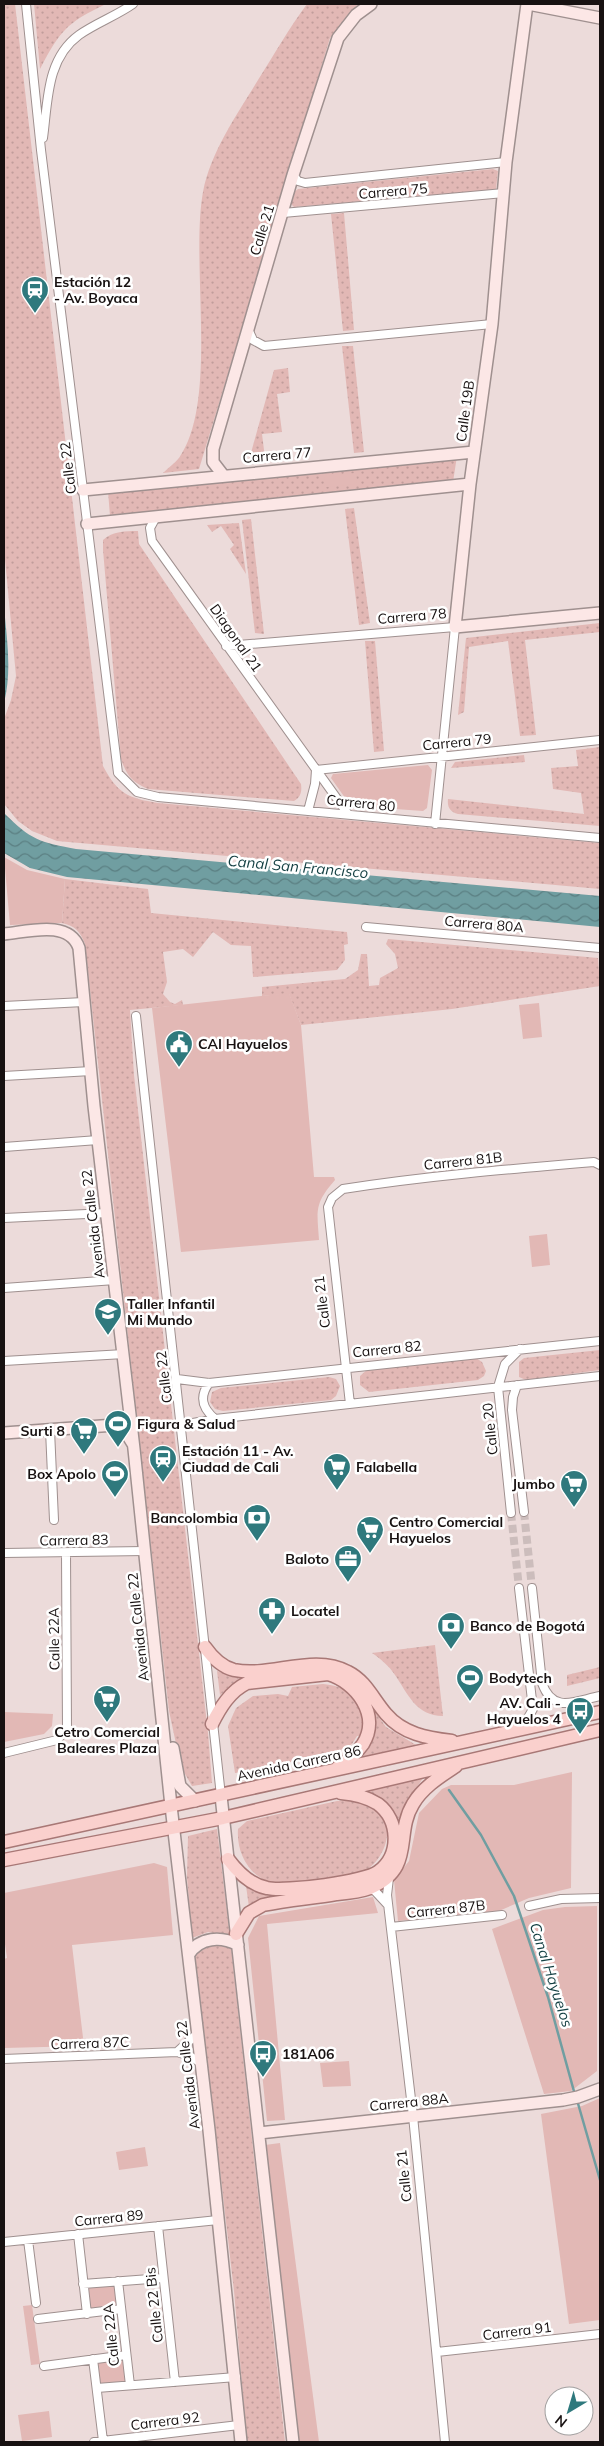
<svg xmlns="http://www.w3.org/2000/svg" width="604" height="2446" viewBox="0 0 604 2446" font-family="Mulish,sans-serif">
	<defs>
		<pattern id="grass-dots" width="8" height="8" patternUnits="userSpaceOnUse" patternTransform="scale(1.25)"><rect width="8" height="8" fill="#e2b8b5"/><path d="M2 2h.1M6 6h.1" fill="none" stroke="#c19d9b" stroke-width="1.8" stroke-linecap="round"/></pattern>
		<pattern id="water-waves" width="16" height="10" patternUnits="userSpaceOnUse" patternTransform="scale(1.25)"><rect width="16" height="10" fill="#709ea1"/><path d="M0 5q4-4 8 0t8 0" fill="none" stroke="#5b7f82"/></pattern>
	</defs>
	<rect width="100%" height="100%" fill="#ecdbda"/>
	<path fill="url(#grass-dots)" d="M4 4H15L103 766C118 794 128 798 158 803L600 843V889L57 841 32 831 18 821 4 804V719L11 700 16 676 4 549Z
		M34 4H106C66 23 60 31 40 69Z
		M307 4H358L330 38 199 469 163 473C168 468 175 463 179 458 219 401 190 263 203 192 211 151 237 115 258 80 274 55 289 28 307 4Z
		M493 169 498 171 496 189 493 190 294 207 291 204 293 193 298 189Z
		M344 213 354 330 343 331 331 214Z
		M342 346H353L364 452 354 453Z
		M288 368 290 392 277 394 282 432 262 434 265 458 249 460 274 370Z
		M457 456 453 482 110 516 108 491Z
		M354 508 370 623 359 625 345 509Z
		M251 519 264 634 255 633 242 520Z
		M239 523 246 574 230 549 234 545 221 526 212 532 207 525Z
		M138 531 139 544 301 784C302 791 301 797 294 801L148 789C132 782 127 776 121 759L103 550V540C113 531 125 531 138 531Z
		M600 623V632L525 640 536 735 520 736 508 641 469 647 464 712 458 715 466 638Z
		M365 641H375L384 751 374 752Z
		M600 747V826L458 814C450 812 447 807 448 799L584 814 581 793 553 789 551 768 578 766 576 750Z
		M524 755 525 762 451 768 455 762Z
		M65 879 148 889 151 913 347 932 348 944 344 945 345 960 337 970 253 977 251 946 231 945 213 932 193 957 183 949 163 952 167 982 163 994 170 1002 175 1004 182 1000 183 1005 130 1010 134 1075 208 1733 212 1783 192 1786 181 1767 169 1711 85 944C80 931 75 926 62 923Z
		M388 939 598 958 600 986 452 1009 301 1025 289 994 262 996V987L345 979 358 970 361 954H367L369 986 379 985 380 978 398 968 395 954 386 944Z
		M600 1350V1370L526 1380 519 1377V1362L524 1358Z
		M476 1358 482 1362 486 1371 484 1376 478 1380 369 1392 360 1385V1376L368 1369Z
		M329 1377 336 1379 340 1386 336 1396 331 1400 223 1411 215 1409 210 1402 212 1392 221 1388Z
		M435 1645 443 1716C416 1716 408 1694 395 1675 389 1666 381 1659 372 1653Z
		M600 1667V1678L567 1686V1675Z
		M217 1671 237 1677H248L237 1682 220 1695Z
		M323 1684C357 1687 364 1706 363 1736H357L352 1744 343 1749 296 1759 277 1769 235 1773 228 1726 236 1708 253 1696 278 1694 288 1696 292 1687Z
		M372 1708 386 1727 416 1745 360 1759C374 1743 376 1728 372 1708Z
		M423 1778 402 1810 399 1826C394 1809 383 1798 367 1791Z
		M352 1800C359 1802 368 1804 374 1808 401 1826 382 1867 357 1875 346 1879 333 1878 322 1880 309 1881 294 1885 280 1884 252 1882 236 1855 238 1829L247 1821 337 1801Z
		M217 1829 230 1936 208 1932 192 1938 187 1877 188 1836Z
		M246 1886 267 1895 278 1896 249 1907Z
		M221 1945 231 1946 285 2442H247L234 2291 195 1954 210 1946Z"/>
	<path fill="#e2b8b5" d="M356 473 357 484 325 487 324 476Z
		M428 765 432 770 427 808 423 811 353 806 348 802 331 778 333 774Z
		M4 857 27 870 65 879 62 923 10 925Z
		M289 993 301 1025 314 1177H334L335 1180C314 1204 317 1210 319 1240L181 1252 152 1008Z
		M539 1003 542 1037 523 1039 519 1005Z
		M547 1234 550 1265 532 1267 529 1236Z
		M4 1712 53 1714 52 1726 44 1734 4 1742Z
		M572 1772 571 1888 529 1898 499 1911 398 1921 394 1880 409 1861 419 1813 442 1789 451 1785H514Z
		M154 1863 167 1867 173 1935 72 1945 84 2046 4 2048V1959L7 1958 4 1937V1893Z
		M373 1897 378 1913 267 1924 285 2120 267 2121 248 1938 259 1916Z
		M597 1906V2071L571 2091 544 2094 492 1929 543 1910 565 1907Z
		M349 2061 351 2086 323 2087 320 2063Z
		M600 2098V2320L569 2324 541 2114 582 2106Z
		M280 2143 319 2442H299L265 2145Z
		M145 2147 148 2166 119 2170 116 2152Z
		M117 2283 119 2309 88 2311 85 2285Z
		M32 2305 40 2364 31 2365 23 2306Z
		M124 2358 127 2383 99 2386 96 2362Z
		M49 2411 52 2437 22 2441 18 2415Z"/>
	<path fill="url(#water-waves)" d="M4 607C7 640 12 671 4 703Z
		M4 813C31 840 39 842 76 849L600 896V927L67 877 30 868 4 853Z"/>
	<g fill="none" stroke-linecap="round" stroke-linejoin="round">
		<path stroke="#709ea1" stroke-width="2.5" d="M449 1790 481 1835 514 1896 548 1997 575 2095
			M577 2100 600 2180"/>
		<path stroke="#ccbdbc" stroke-width="8" stroke-dasharray="8 4" stroke-linecap="butt" d="M524 1512 532 1588
			M511 1513 519 1588"/>
		<defs>
			<path id="street" d="M26 4 41 150 118 773 137 792 158 797 600 838
				M43 138C48 102 46 59 79 35 96 23 116 16 133 4
				M293 175 298 181 305 183 506 162
				M283 213 504 193
				M248 329 253 340 264 346 492 324
				M156 517 150 528 152 541 348 814
				M226 646 455 627 435 824
				M316 770 600 740
				M308 811 315 784 316 770
				M366 927 600 948
				M4 1006 84 1002
				M136 1016 221 1796
				M4 1076 91 1071
				M4 1147 98 1140
				M4 1218 107 1213
				M4 1288 115 1280
				M4 1361 124 1354
				M177 1379 209 1383 600 1341
				M209 1383C199 1397 202 1408 215 1419
				M517 1385 513 1397 512 1410 524 1512
				M350 1404 328 1207 332 1198 343 1189C426 1176 510 1169 594 1162L600 1165
				M182 1425 215 1419 600 1376
				M50 1430 54 1520
				M511 1513 498 1387 505 1364 520 1349
				M4 1553 145 1551
				M519 1588 533 1709 522 1728
				M532 1588 542 1683C553 1714 575 1701 600 1696
				M4 1753 57 1740 67 1729 66 1553
				M389 1878 387 1895 413 2116 445 2442
				M369 1889 375 1891 388 1905
				M529 1906 561 1899 600 1898
				M391 1927 502 1915
				M177 2052 198 2033
				M4 2059 177 2052 190 2056 202 2064
				M158 2226 175 2382
				M78 2234 87 2314
				M28 2240 36 2303
				M4 2242 218 2220
				M118 2281 130 2385
				M83 2284 163 2278
				M38 2319 121 2309
				M437 2352 600 2334
				M93 2359 103 2441
				M44 2366 126 2355
				M97 2388 236 2377
				M94 2442 239 2425"/>
			<path id="secondary" d="M527 4 506 162 492 324 470 484 455 627 600 613
				M528 4 600 18
				M223 475 213 462V449L293 175 338 38 356 15 371 4
				M83 490 474 452
				M87 524 470 484
				M4 934C27 932 69 919 79 948L94 1106 134 1449 171 1806 209 2130 241 2442
				M4 1433 115 1425 125 1431 133 1444
				M173 1748 180 1786 195 1801
				M221 1796 293 2442
				M189 1954C200 1937 221 1936 238 1945
				M259 2133 563 2100 578 2097 600 2089"/>
			<path id="primary" d="M205 1647C212 1657 222 1667 234 1670 270 1678 313 1653 348 1672 366 1681 373 1699 386 1714 403 1734 427 1738 452 1741
				M212 1724C220 1708 230 1691 247 1683L328 1674C356 1682 381 1715 363 1744 356 1754 346 1762 337 1768
				M4 1842 600 1712
				M228 1859C237 1871 250 1885 267 1888 285 1892 366 1882 379 1871 401 1854 399 1820 378 1804 367 1797 354 1794 341 1793
				M4 1860 223 1818 600 1730
				M236 1934 249 1913 263 1905C287 1900 312 1898 336 1894 347 1893 359 1892 370 1888 416 1868 394 1835 413 1804 423 1787 441 1776 456 1766"/>
		</defs>
		<use href="#street" stroke="#9f908f" stroke-width="10"/>
		<use href="#secondary" stroke="#9f908f" stroke-width="14"/>
		<use href="#primary" stroke="#a87876" stroke-width="15"/>
		<use href="#street" stroke="#fff" stroke-width="8"/>
		<use href="#secondary" stroke="#fce7e6" stroke-width="11"/>
		<use href="#primary" stroke="#fad0cd" stroke-width="12"/>
	</g>
	<defs>
		<symbol id="station-pin" viewBox="-11 -11 22 30"><path d="M0 17L-7.5 6A9.5 9.5 0 1 1 7.5 6Z" fill="#2f797d" stroke="#fff"/><path d="M-3-6H3Q5-6 5-4V2Q5 4 3 4L4.5 6H3L1.5 4h-3L-3 6H-4.5L-3 4Q-5 4-5 2V-4Q-5-6-3-6ZM-3.5-4v3h7v-3ZM-3.5 1v1.5H-2V1ZM2 1v1.5H3.5V1Z" fill="#fff"/></symbol>
		<symbol id="civic-pin" viewBox="-11 -11 22 30"><path d="M0 17L-7.5 6A9.5 9.5 0 1 1 7.5 6Z" fill="#2f797d" stroke="#fff"/><path d="M-.6-6.5H3V-4.5H.6V-3L4-1V1h2V6H-6V1h2V-1L-.6-3ZM-1.2 2.5V6h2.4V2.5Z" fill="#fff"/></symbol>
		<symbol id="school-pin" viewBox="-11 -11 22 30"><path d="M0 17L-7.5 6A9.5 9.5 0 1 1 7.5 6Z" fill="#2f797d" stroke="#fff"/><path d="M0-5L7-2L0 1L-7-2ZM-4 1L0 2.5L4 1V4Q0 6-4 4Z" fill="#fff"/></symbol>
		<symbol id="stadium-pin" viewBox="-11 -11 22 30"><path d="M0 17L-7.5 6A9.5 9.5 0 1 1 7.5 6Z" fill="#2f797d" stroke="#fff"/><path d="M0-5a6.5 5 0 1 0 0 10a6.5 5 0 1 0 0-10ZM-3.5-1.8h7v3.6h-7Z" fill="#fff"/></symbol>
		<symbol id="supermarket-pin" viewBox="-11 -11 22 30"><path d="M0 17L-7.5 6A9.5 9.5 0 1 1 7.5 6Z" fill="#2f797d" stroke="#fff"/><path d="M-6-5.5h2.5l.6 2H6L4.5 2H-2.5L-4.4-4H-6ZM-1.5 3.2a1.3 1.3 0 1 0 .1 0ZM3 3.2a1.3 1.3 0 1 0 .1 0Z" fill="#fff"/></symbol>
		<symbol id="bank-pin" viewBox="-11 -11 22 30"><path d="M0 17L-7.5 6A9.5 9.5 0 1 1 7.5 6Z" fill="#2f797d" stroke="#fff"/><path d="M-6-4H6V4H-6ZM0-2.3a2.3 2.3 0 1 0 0 4.6a2.3 2.3 0 1 0 0-4.6Z" fill="#fff"/></symbol>
		<symbol id="office-pin" viewBox="-11 -11 22 30"><path d="M0 17L-7.5 6A9.5 9.5 0 1 1 7.5 6Z" fill="#2f797d" stroke="#fff"/><path d="M-6-3h4V-5.5h4V-3h4V5H-6ZM-1-4.5V-3h2v-1.5ZM-6 0V1H6V0Z" fill="#fff"/></symbol>
		<symbol id="pharmacy-pin" viewBox="-11 -11 22 30"><path d="M0 17L-7.5 6A9.5 9.5 0 1 1 7.5 6Z" fill="#2f797d" stroke="#fff"/><path d="M-2-6h4v4h4v4h-4v4h-4v-4h-4v-4h4Z" fill="#fff"/></symbol>
		<symbol id="bus-pin" viewBox="-11 -11 22 30"><path d="M0 17L-7.5 6A9.5 9.5 0 1 1 7.5 6Z" fill="#2f797d" stroke="#fff"/><path d="M-5-6H5V4H4V6H2V4H-2V6H-4V4H-5ZM-3.5-4V0h7V-4ZM-3.5 1.2v1.5H-2V1.2ZM2 1.2v1.5H3.5V1.2Z" fill="#fff"/></symbol>
	</defs>
	<g fill-rule="evenodd">
		<use href="#station-pin" x="19" y="274" width="32" height="43"/>
		<use href="#civic-pin" x="163" y="1028" width="32" height="43"/>
		<use href="#school-pin" x="92" y="1296" width="32" height="43"/>
		<use href="#stadium-pin" x="102" y="1408" width="32" height="43"/>
		<use href="#supermarket-pin" x="68" y="1415" width="32" height="43"/>
		<use href="#station-pin" x="147" y="1443" width="32" height="43"/>
		<use href="#supermarket-pin" x="321" y="1451" width="32" height="43"/>
		<use href="#stadium-pin" x="99" y="1458" width="32" height="43"/>
		<use href="#supermarket-pin" x="558" y="1468" width="32" height="43"/>
		<use href="#bank-pin" x="241" y="1502" width="32" height="43"/>
		<use href="#supermarket-pin" x="354" y="1514" width="32" height="43"/>
		<use href="#office-pin" x="332" y="1543" width="32" height="43"/>
		<use href="#pharmacy-pin" x="256" y="1595" width="32" height="43"/>
		<use href="#bank-pin" x="435" y="1610" width="32" height="43"/>
		<use href="#stadium-pin" x="454" y="1662" width="32" height="43"/>
		<use href="#supermarket-pin" x="91" y="1683" width="32" height="43"/>
		<use href="#bus-pin" x="564" y="1695" width="32" height="43"/>
		<use href="#bus-pin" x="247" y="2038" width="32" height="43"/>
	</g>
	<g text-anchor="middle" stroke-width="5" stroke-linejoin="round" paint-order="stroke">
		<g font-size="14" fill="#171111" stroke="#fff">
			<text transform="translate(393 191) rotate(-5)" y="5">Carrera 75</text>
			<text transform="translate(262 230) rotate(-73)" y="5">Calle 21</text>
			<text transform="translate(465 411) rotate(-82)" y="5">Calle 19B</text>
			<text transform="translate(277 455) rotate(-5)" y="5">Carrera 77</text>
			<text transform="translate(68 468) rotate(-97)" y="5">Calle 22</text>
			<text transform="translate(412 616) rotate(-5)" y="5">Carrera 78</text>
			<text transform="translate(236 638) rotate(55)" y="5">Diagonal 21</text>
			<text transform="translate(457 742) rotate(-6)" y="5">Carrera 79</text>
			<text transform="translate(361 803) rotate(6)" y="5">Carrera 80</text>
			<text transform="translate(484 924) rotate(5)" y="5">Carrera 80A</text>
			<text transform="translate(463 1161) rotate(-6)" y="5">Carrera 81B</text>
			<text transform="translate(93 1224) rotate(-97)" y="5">Avenida Calle 22</text>
			<text transform="translate(322 1302) rotate(-97)" y="5">Calle 21</text>
			<text transform="translate(387 1349) rotate(-6)" y="5">Carrera 82</text>
			<text transform="translate(164 1377) rotate(-97)" y="5">Calle 22</text>
			<text transform="translate(490 1429) rotate(-96)" y="5">Calle 20</text>
			<text transform="translate(74 1540) rotate(-1)" y="5">Carrera 83</text>
			<text transform="translate(138 1627) rotate(-96)" y="5">Avenida Calle 22</text>
			<text transform="translate(54 1639) rotate(-91)" y="5">Calle 22A</text>
			<text transform="translate(299 1763) rotate(-12)" y="5">Avenida Carrera 86</text>
			<text transform="translate(446 1909) rotate(-6)" y="5">Carrera 87B</text>
			<text transform="translate(90 2043) rotate(-2)" y="5">Carrera 87C</text>
			<text transform="translate(188 2075) rotate(-97)" y="5">Avenida Calle 22</text>
			<text transform="translate(409 2102) rotate(-6)" y="5">Carrera 88A</text>
			<text transform="translate(404 2176) rotate(-96)" y="5">Calle 21</text>
			<text transform="translate(109 2218) rotate(-6)" y="5">Carrera 89</text>
			<text transform="translate(154 2305) rotate(-96)" y="5">Calle 22 Bis</text>
			<text transform="translate(517 2331) rotate(-7)" y="5">Carrera 91</text>
			<text transform="translate(111 2335) rotate(-96)" y="5">Calle 22A</text>
			<text transform="translate(165 2421) rotate(-7)" y="5">Carrera 92</text>
		</g>
		<g font-size="14" font-weight="bold" fill="#171111" stroke="#fff" text-anchor="start">
			<text x="54" y="287">Estación 12<tspan x="54" dy="16">- Av. Boyaca</tspan></text>
			<text x="198" y="1049">CAI Hayuelos</text>
			<text x="127" y="1309">Taller Infantil<tspan x="127" dy="16">Mi Mundo</tspan></text>
			<text x="137" y="1429">Figura &amp; Salud</text>
			<text x="65" y="1436" text-anchor="end">Surti 8</text>
			<text x="182" y="1456">Estación 11 - Av.<tspan x="182" dy="16">Ciudad de Cali</tspan></text>
			<text x="356" y="1472">Falabella</text>
			<text x="96" y="1479" text-anchor="end">Box Apolo</text>
			<text x="555" y="1489" text-anchor="end">Jumbo</text>
			<text x="238" y="1523" text-anchor="end">Bancolombia</text>
			<text x="389" y="1527">Centro Comercial<tspan x="389" dy="16">Hayuelos</tspan></text>
			<text x="329" y="1564" text-anchor="end">Baloto</text>
			<text x="291" y="1616">Locatel</text>
			<text x="470" y="1631">Banco de Bogotá</text>
			<text x="489" y="1683">Bodytech</text>
			<text x="561" y="1708" text-anchor="end">AV. Cali -<tspan x="561" dy="16">Hayuelos 4</tspan></text>
			<text x="107" y="1737" text-anchor="middle">Cetro Comercial<tspan x="107" dy="16">Baleares Plaza</tspan></text>
			<text x="282" y="2059">181A06</text>
		</g>
		<g font-size="15" font-style="italic" fill="#133f42" stroke="#fff">
			<text transform="translate(298 867) rotate(5)" y="5">Canal San Francisco</text>
			<text transform="translate(551 1975) rotate(72)" y="5">Canal Hayuelos</text>
		</g>
	</g>
	<rect width="604" height="2446" fill="none" stroke="#171111" stroke-width="10"/>
	<g transform="translate(569 2411) rotate(218)"><circle r="24" fill="#ffffff" stroke="#a2a0a0"/>
	<path d="M0-4L9 19L0 12L-9 19Z" fill="#2f797d"/>
	<text y="-8" font-size="14" font-weight="bold" text-anchor="middle" fill="#171111">N</text>
	</g>
</svg>
